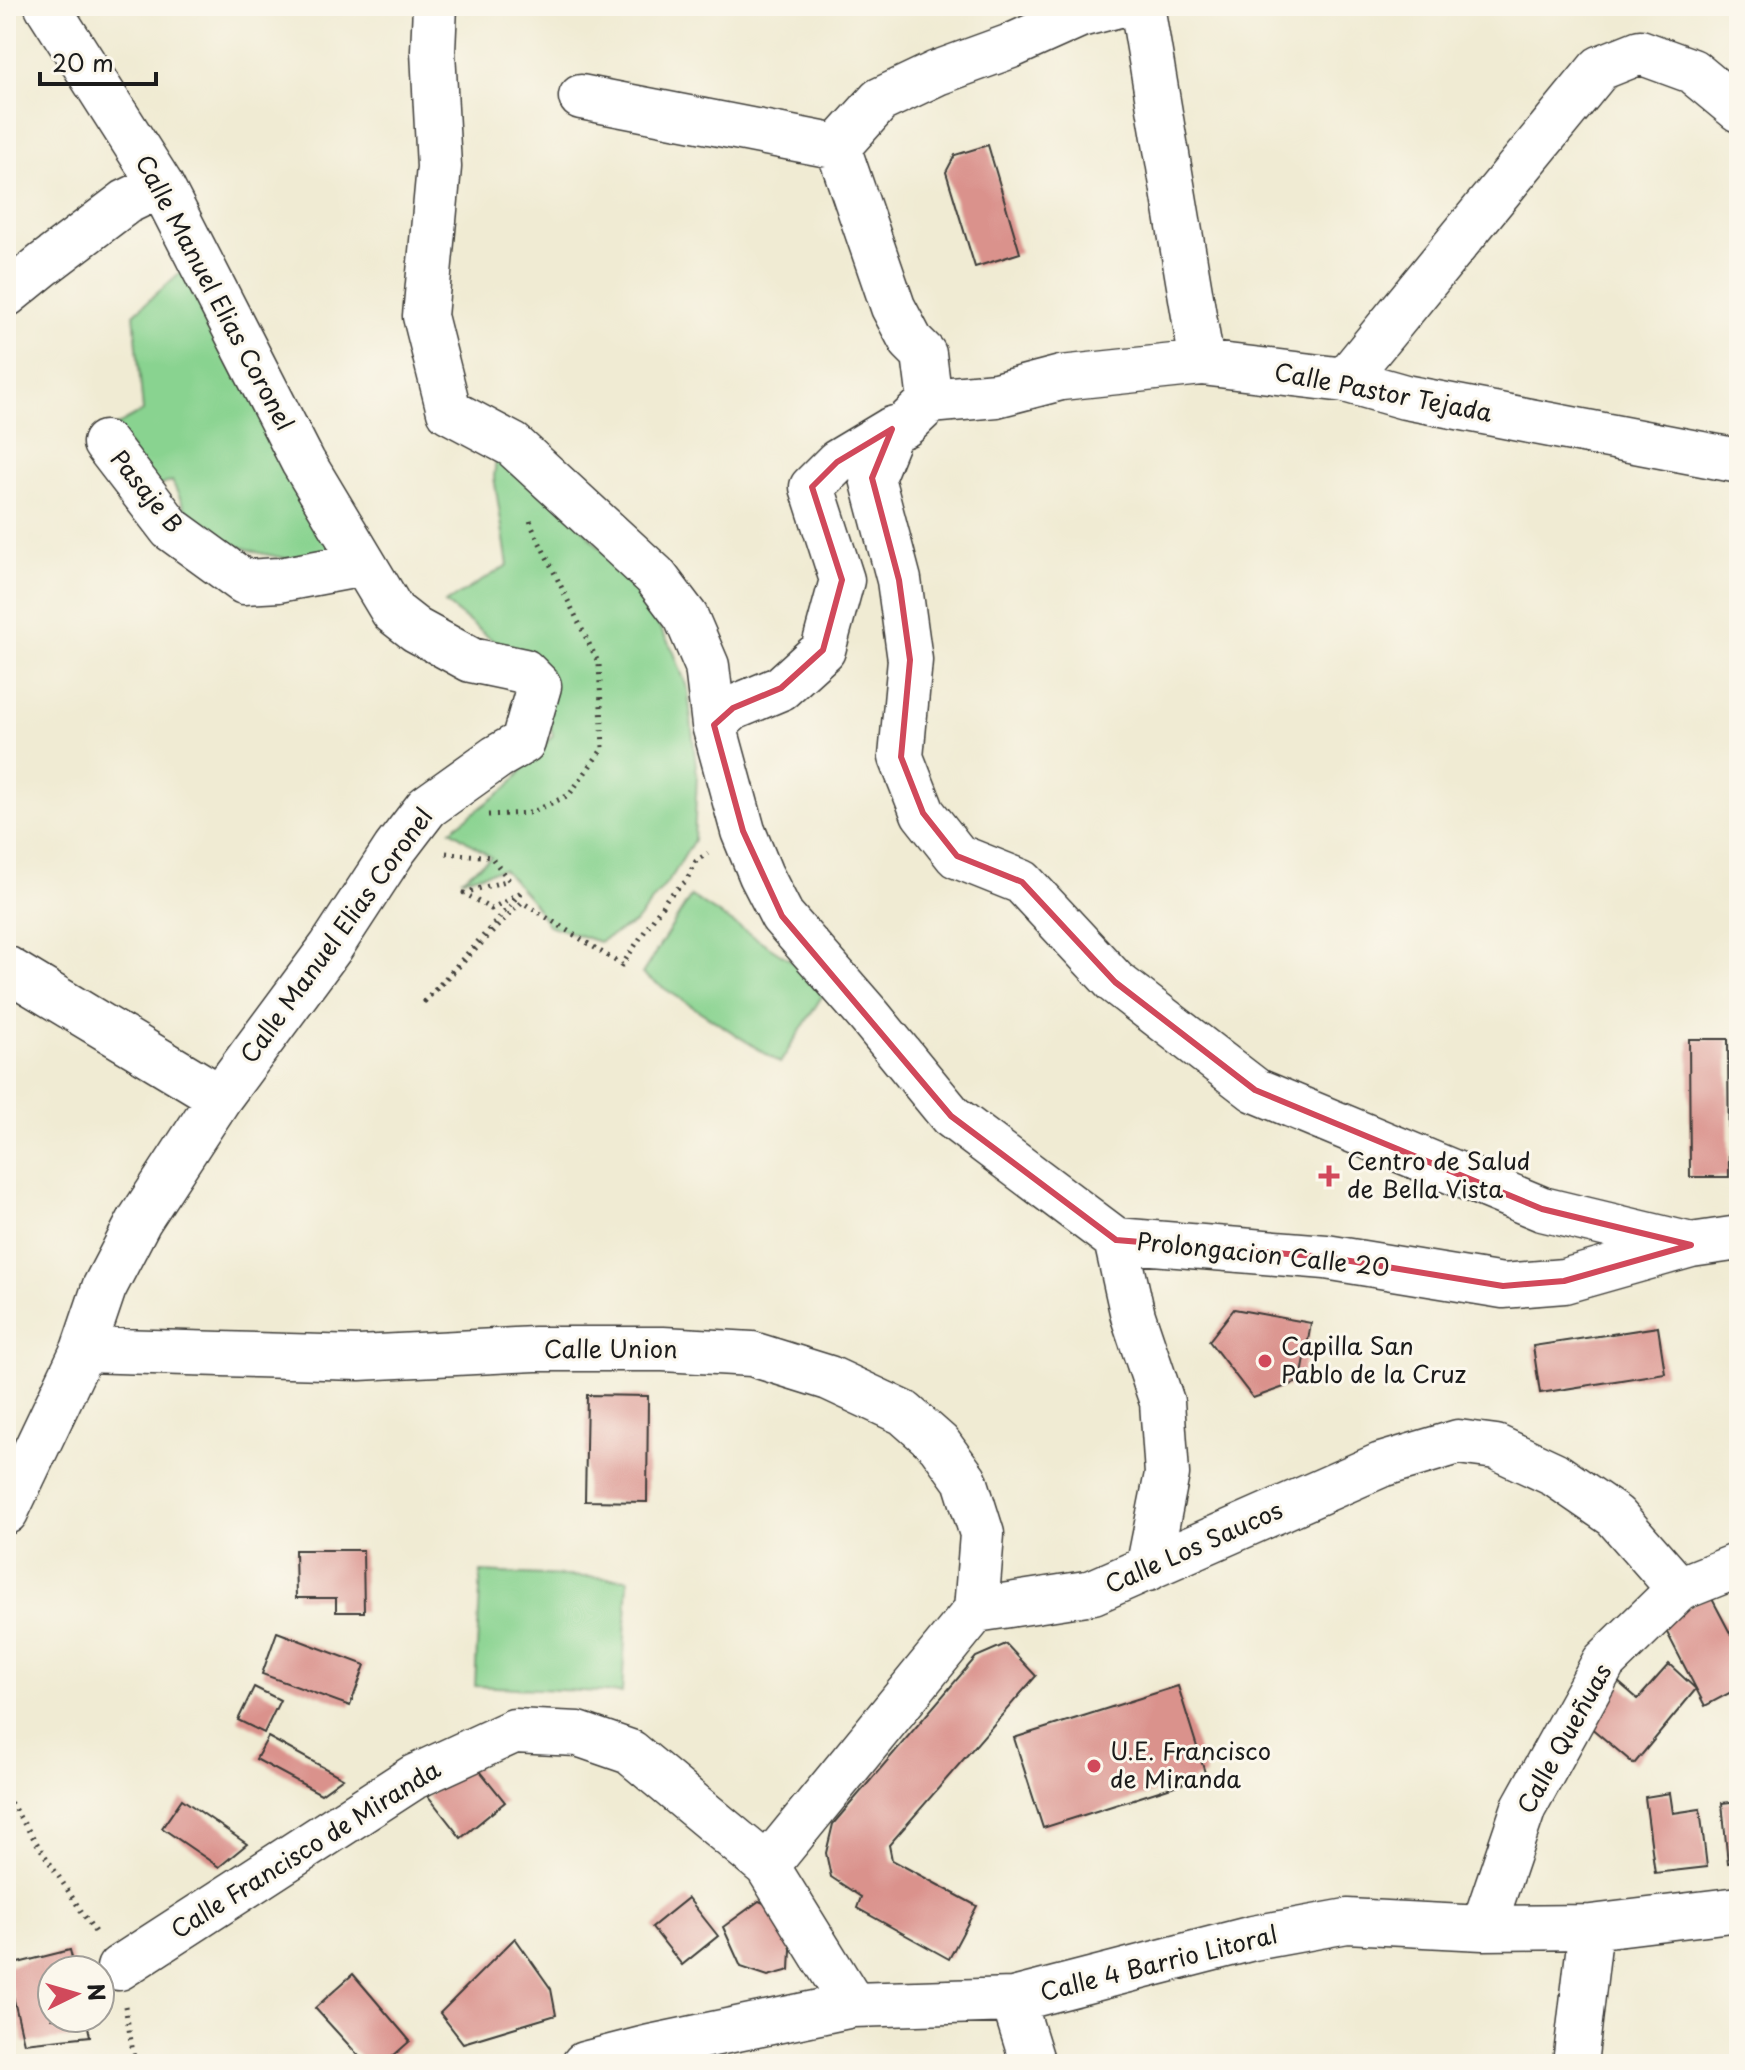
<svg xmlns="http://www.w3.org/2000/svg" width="1745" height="2070" viewBox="0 0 1745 2070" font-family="'Playpen Sans',sans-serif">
	<rect width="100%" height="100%" fill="#fbf7ec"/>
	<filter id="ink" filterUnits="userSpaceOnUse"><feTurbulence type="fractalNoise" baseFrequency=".0125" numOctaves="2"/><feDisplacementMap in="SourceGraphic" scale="16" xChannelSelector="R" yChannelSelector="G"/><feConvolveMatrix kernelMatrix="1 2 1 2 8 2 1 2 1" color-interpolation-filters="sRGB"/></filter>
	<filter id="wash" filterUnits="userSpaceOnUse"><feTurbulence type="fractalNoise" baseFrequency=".006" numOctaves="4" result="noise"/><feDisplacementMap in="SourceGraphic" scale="32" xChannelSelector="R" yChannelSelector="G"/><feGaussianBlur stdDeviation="1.8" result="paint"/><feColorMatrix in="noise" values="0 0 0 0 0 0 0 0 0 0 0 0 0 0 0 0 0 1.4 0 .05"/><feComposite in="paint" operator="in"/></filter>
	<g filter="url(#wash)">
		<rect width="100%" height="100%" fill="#f0ebd3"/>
		<path fill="#89d390" stroke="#527856" stroke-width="2" d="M185 268 338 544 316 565 260 553 226 542 186 511 172 481 154 488 116 426 143 411 134 314Z
			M498 443 581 526 639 593 673 650 688 690 697 776 694 840 673 875 635 923 599 942 548 925 530 899 503 869 461 879 491 857 451 830 508 787 553 735 539 686 505 650 445 603 508 565 494 477Z
			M691 896 829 985 780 1063 642 974Z
			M481 1572 628 1579 622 1693 475 1686Z"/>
		<g id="blocks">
			<path fill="#da928c" d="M988 145 1020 253 975 267 946 172 955 155Z
				M1689 1039H1728L1729 1177H1690Z
				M1234 1309 1311 1323 1301 1381 1253 1398 1209 1341Z
				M1658 1327 1665 1373 1540 1393 1533 1346Z
				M587 1395 648 1396 647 1502 585 1501Z
				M295 1550H363L364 1612H336V1598H296Z
				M1710 1595 1739 1650V1688L1705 1706 1661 1621Z
				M277 1632 365 1665 350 1706 262 1674Z
				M1006 1644 1036 1676 889 1845 892 1860 977 1906 949 1959 857 1908 861 1897 831 1877 826 1853 833 1824 976 1657Z
				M1669 1664 1696 1689 1634 1764 1583 1721 1617 1681 1638 1699Z
				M1178 1686 1206 1776 1043 1828 1014 1738Z
				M254 1687 280 1700 264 1733 238 1720Z
				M268 1737 343 1778 321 1794 256 1759Z
				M472 1761 505 1802 461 1838 428 1796Z
				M1670 1793 1673 1813 1700 1809 1707 1867 1655 1873 1645 1797Z
				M182 1799 247 1844 219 1867 162 1828Z
				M1739 1801V1861L1728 1863 1722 1803Z
				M688 1898 718 1936 682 1965 652 1927Z
				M759 1901 775 1908 787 1929 791 1949 790 1970 768 1976 741 1967 723 1927Z
				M515 1938 551 1989 556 2015 463 2043 440 2013Z
				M70 1950 75 1970H52V2018H86L90 2036 24 2043 6 1966Z
				M353 1974 410 2041 384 2064H366L315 2008Z"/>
		</g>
	</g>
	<g filter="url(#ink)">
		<use href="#blocks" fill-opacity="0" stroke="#3c3b37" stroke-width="2"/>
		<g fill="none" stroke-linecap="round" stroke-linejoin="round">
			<defs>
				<path id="minor" d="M435 6 433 51 439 167 425 316 449 411 513 445 655 576 686 617 707 666 714 725 743 831 761 875 782 916 870 1017 951 1116 1116 1240 1326 1257 1503 1286 1564 1281 1691 1245
					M1115 6 1080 15 1011 46 937 73 880 100 838 147 893 307 911 341 924 354 930 401 905 425 892 429 872 478 899 580 910 660 901 757 923 813 957 856 1022 882 1115 982 1255 1090 1542 1209 1691 1245 1739 1238
					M1142 6 1202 363
					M581 97 838 147
					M6 295 43 265 126 202 161 185
					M1345 380 1600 68 1640 52 1692 71 1739 110
					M930 401 996 395 1061 378 1202 363 1345 380 1405 397 1739 461
					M105 443 171 529 244 582 279 580 364 564
					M714 725 733 708 781 688 823 650 842 580 812 487 837 462 892 429
					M6 968 220 1097
					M1116 1240 1133 1316 1162 1402 1167 1474 1148 1569
					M83 1350 359 1358 535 1349H663L752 1354 829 1378 904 1413 939 1444 965 1480 982 1534 976 1610
					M6 1512 83 1350 104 1288 139 1221 220 1097 331 947 395 849 427 807 497 757 523 742 539 686 524 671 471 660 416 630 393 612 303 462 161 185 47 6
					M767 1866 976 1610 1093 1592 1381 1465 1458 1442 1496 1447 1554 1474 1615 1516 1679 1589
					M1483 1928 1524 1807 1604 1662 1679 1589 1739 1565
					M119 1968 414 1777 514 1731 578 1734 630 1752 767 1866 853 2005
					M1013 2000 1033 2064
					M584 2064 650 2047 853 2005 1013 2000 1253 1938 1347 1921 1483 1928 1591 1927 1739 1909
					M1575 2064 1591 1927"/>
			</defs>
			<use href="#minor" stroke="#3c3b37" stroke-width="47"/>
			<path stroke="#3c3b37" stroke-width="5" stroke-dasharray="2 6" stroke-linecap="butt" d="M488 815 530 813 569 795 603 748 599 664 532 527 529 516
				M446 853 491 857 509 880 464 893 491 909 523 891 425 1001 522 902 622 965 668 897 686 881 696 861 708 853
				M6 1796 97 1935
				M125 2006 135 2064"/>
			<use href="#minor" stroke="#fff" stroke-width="44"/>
		</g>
	</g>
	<path fill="none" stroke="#d1495b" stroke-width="6" stroke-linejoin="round" d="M892 429 872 478 899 580 910 660 901 757 923 813 957 856 1022 882 1115 982 1255 1090 1542 1209 1691 1245 1564 1281 1503 1286 1326 1257 1116 1240 951 1116 782 916 743 831 714 725 733 708 781 688 823 650 842 580 812 487 837 462Z"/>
	<g fill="#d1495b" stroke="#fbf7ec" stroke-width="3">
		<path d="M1325 1164h8v8h8v8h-8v8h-8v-8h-8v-8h8z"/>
		<circle cx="1265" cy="1361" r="8"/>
		<circle cx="1094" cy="1766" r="8"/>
	</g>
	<g text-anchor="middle" stroke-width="6" stroke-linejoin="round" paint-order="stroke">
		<g font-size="24" fill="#1c1c1c" stroke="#fbf7ec">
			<text transform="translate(214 293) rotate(62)" y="8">Calle Manuel Elias Coronel</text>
			<text transform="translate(1383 393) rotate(11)" y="8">Calle Pastor Tejada</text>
			<text transform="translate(146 492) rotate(51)" y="8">Pasaje B</text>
			<text transform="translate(337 936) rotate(-54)" y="8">Calle Manuel Elias Coronel</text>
			<text transform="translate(1263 1255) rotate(6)" y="8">Prolongacion Calle 20</text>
			<text x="611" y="1358">Calle Union</text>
			<text transform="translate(1194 1548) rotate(-24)" y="8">Calle Los Saucos</text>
			<text transform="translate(1565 1739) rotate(-61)" y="8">Calle Queñuas</text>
			<text transform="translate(306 1850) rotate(-32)" y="8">Calle Francisco de Miranda</text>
			<text transform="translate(1159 1964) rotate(-14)" y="8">Calle 4 Barrio Litoral</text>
		</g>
		<g font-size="24" fill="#1c1c1c" stroke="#fbf7ec" text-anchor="start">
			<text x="1347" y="1170">Centro de Salud<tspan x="1347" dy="28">de Bella Vista</tspan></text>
			<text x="1281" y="1355">Capilla San<tspan x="1281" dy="28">Pablo de la Cruz</tspan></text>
			<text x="1110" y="1760">U.E. Francisco<tspan x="1110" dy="28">de Miranda</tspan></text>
		</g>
	</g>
	<rect width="1745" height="2070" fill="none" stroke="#fbf7ec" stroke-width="32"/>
	<g transform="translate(76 1994) rotate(85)"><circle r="38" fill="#fbf7ec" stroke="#a29f99" stroke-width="2"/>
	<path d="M0-6L14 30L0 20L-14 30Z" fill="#d1495b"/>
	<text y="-12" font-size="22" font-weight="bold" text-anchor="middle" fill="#1c1c1c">N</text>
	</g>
	<path d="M40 72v12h116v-12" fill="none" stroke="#1c1c1c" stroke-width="4"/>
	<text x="52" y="72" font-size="24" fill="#1c1c1c" stroke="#fbf7ec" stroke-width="6" paint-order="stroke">20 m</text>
</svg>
